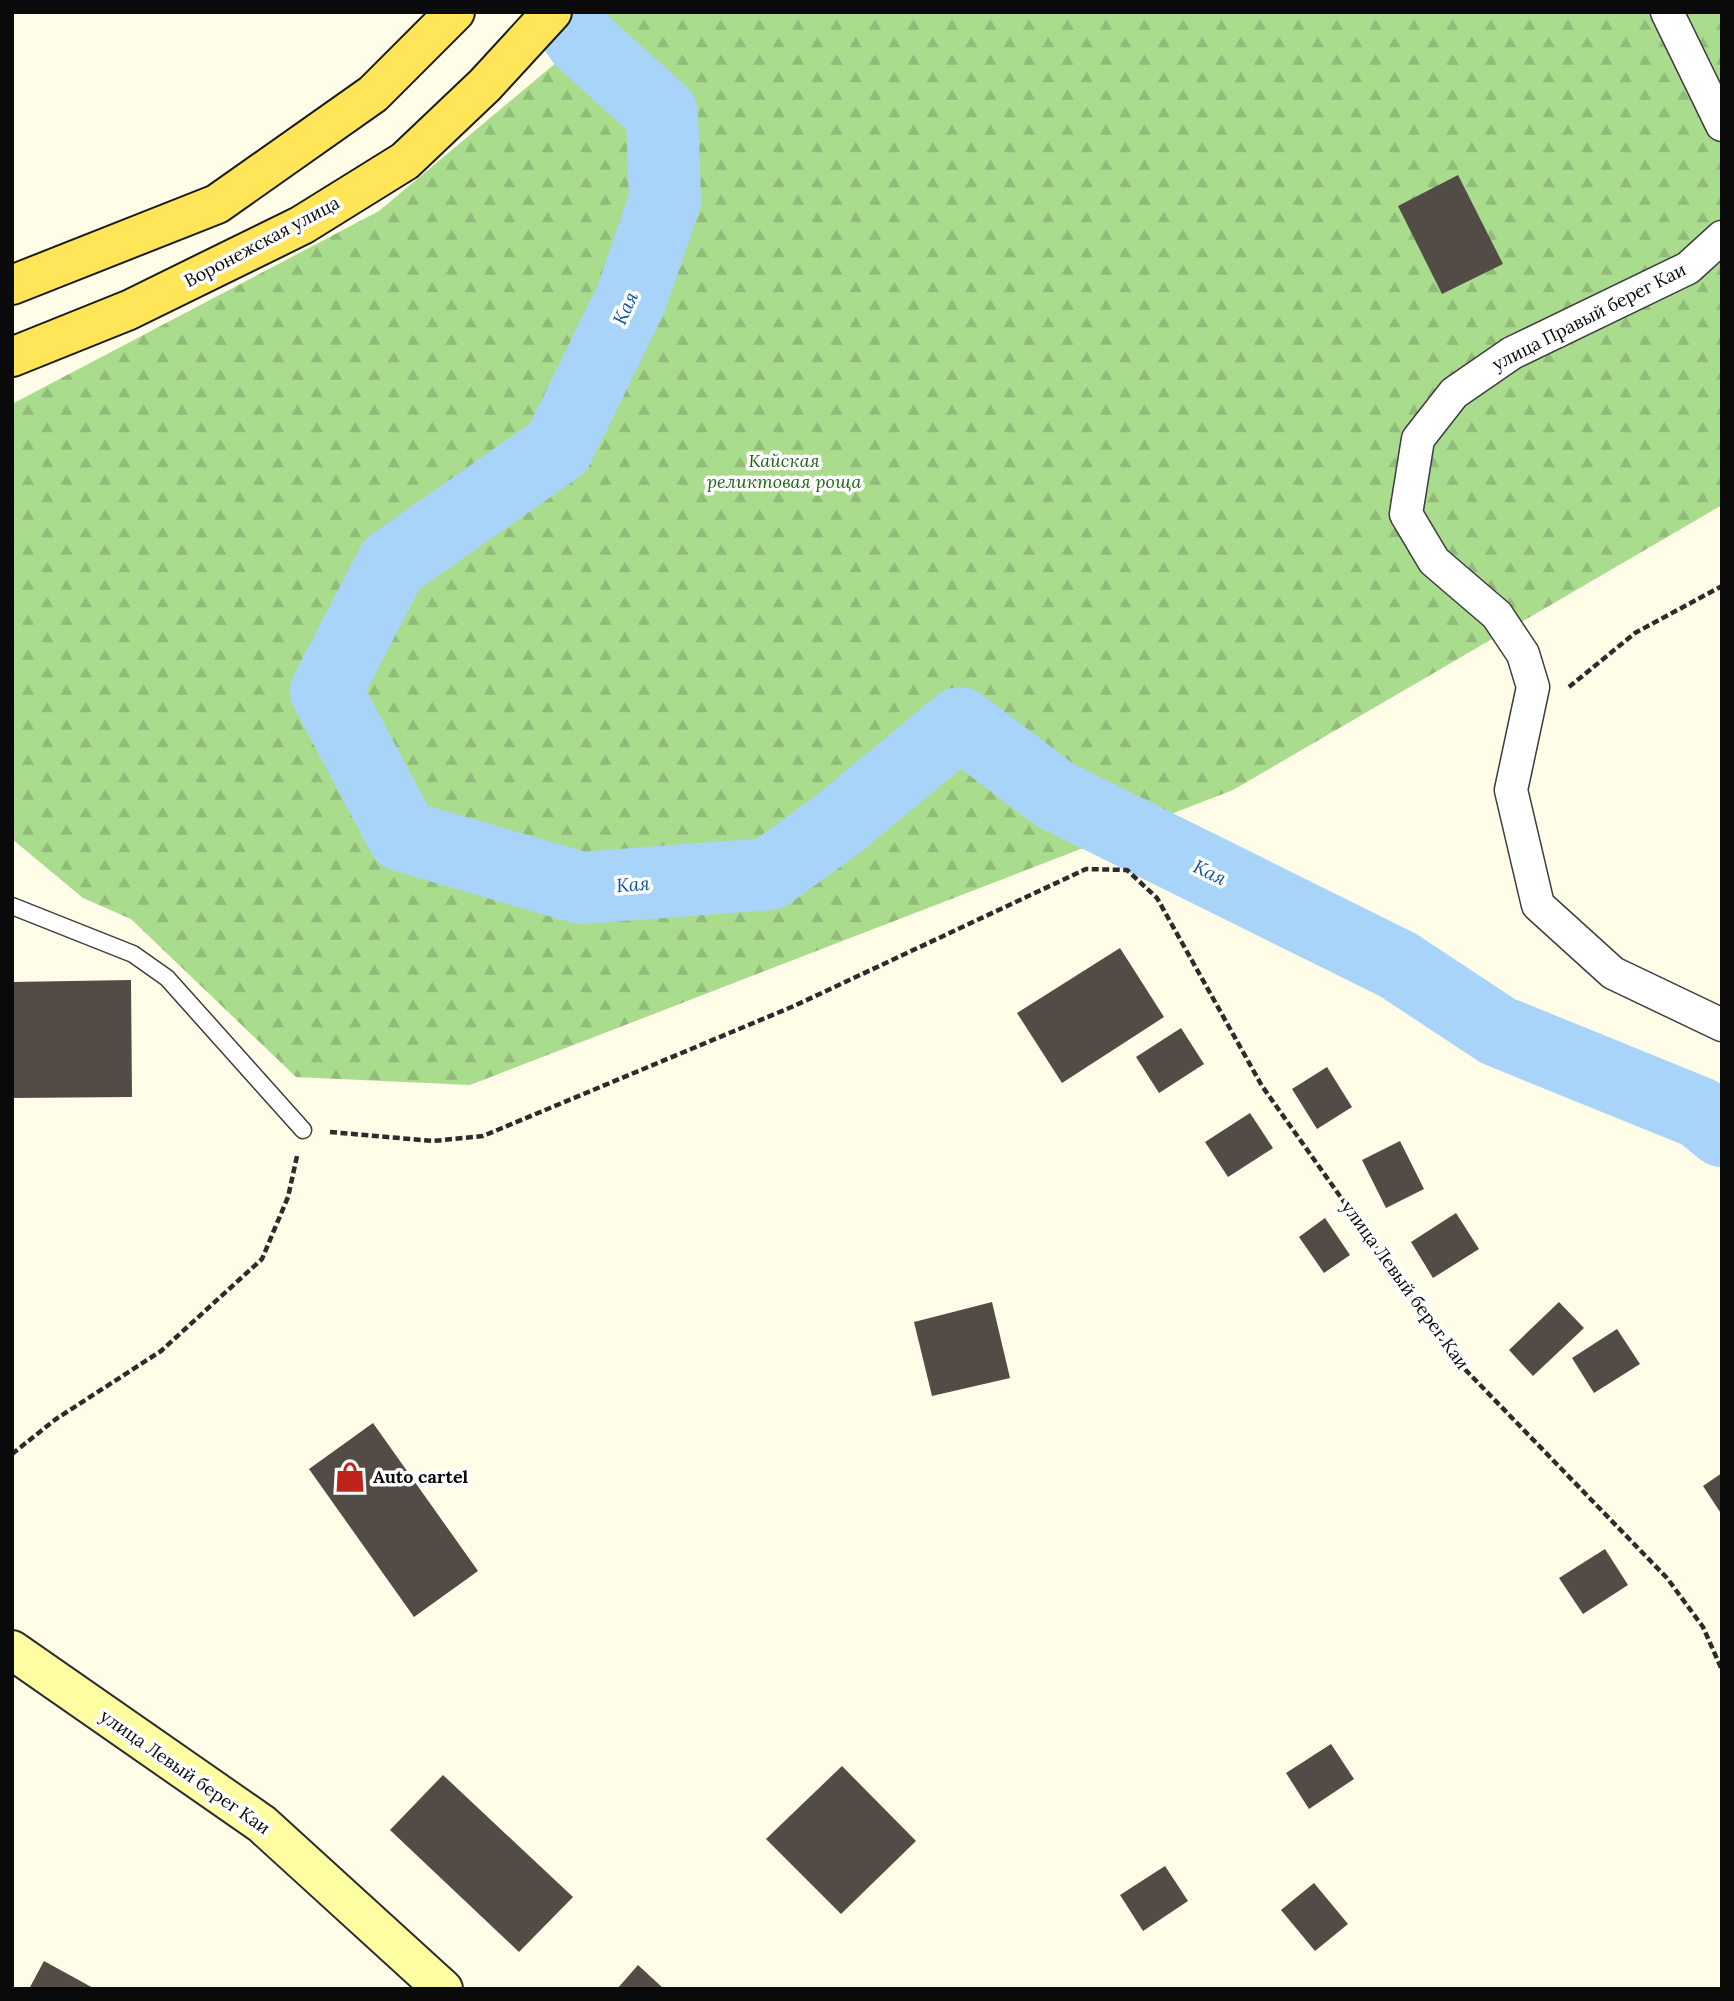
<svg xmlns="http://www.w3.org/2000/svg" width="1734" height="2001" viewBox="0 0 1734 2001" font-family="Lora,serif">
	<defs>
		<pattern id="forest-firs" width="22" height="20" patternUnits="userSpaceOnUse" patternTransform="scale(1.75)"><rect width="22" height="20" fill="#aadc8e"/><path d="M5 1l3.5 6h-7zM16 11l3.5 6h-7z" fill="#91bb79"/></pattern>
	</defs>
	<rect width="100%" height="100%" fill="#fffce7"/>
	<path fill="url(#forest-firs)" d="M605 12H1722V505L1233 790 470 1085 296 1077 131 919 83 898 12 839V404L379 211 582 41Z"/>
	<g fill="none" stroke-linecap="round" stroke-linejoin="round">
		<path stroke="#a8d4fa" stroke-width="72" d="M562 12 582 41 662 113 665 200 631 299 558 448 392 564 326 691 403 836 581 888 769 874 837 825 960 723 1055 795 1398 965 1498 1031 1700 1113 1722 1131"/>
	</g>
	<path fill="#534c46" d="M1458 175 1503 264 1442 294 1398 206Z
		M1120 948 1164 1017 1062 1083 1017 1013Z
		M131 980 132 1097 12 1098V982Z
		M1181 1028 1204 1064 1159 1093 1136 1057Z
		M1327 1067 1352 1107 1317 1129 1292 1089Z
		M1250 1113 1273 1148 1228 1177 1205 1142Z
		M1400 1141 1424 1189 1386 1208 1362 1160Z
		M1456 1213 1479 1249 1433 1278 1411 1242Z
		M1325 1218 1350 1255 1324 1273 1299 1237Z
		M992 1302 1010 1378 932 1396 914 1322Z
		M1559 1302 1584 1328 1533 1376 1509 1350Z
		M1617 1329 1640 1364 1594 1393 1572 1358Z
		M373 1423 478 1571 414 1617 309 1469Z
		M1722 1473V1515L1703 1486Z
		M1605 1549 1628 1585 1583 1614 1559 1578Z
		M1331 1744 1354 1779 1309 1809 1286 1773Z
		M842 1766 916 1841 841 1914 766 1839Z
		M443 1775 573 1897 519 1952 390 1830Z
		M1165 1866 1188 1901 1143 1931 1120 1895Z
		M1314 1883 1348 1924 1315 1951 1281 1910Z
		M44 1961 95 1989H29Z
		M638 1965 664 1989H617Z"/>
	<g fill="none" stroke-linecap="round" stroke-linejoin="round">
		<defs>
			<path id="lane" d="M12 906 133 954 167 978 303 1130"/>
			<path id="street" d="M1667 12 1722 125
				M1722 237 1688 268 1512 353 1454 393 1418 439 1406 514 1434 561 1497 615 1523 654 1533 687 1511 790 1538 905 1613 973 1722 1025"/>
			<path id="secondary" d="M12 1650 262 1824 443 1989"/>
			<path id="primary" d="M12 285 217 204 373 94 455 12
				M12 357 129 310 302 225 405 161 485 85 552 12"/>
		</defs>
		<use href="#lane" stroke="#3d3d3d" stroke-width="19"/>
		<use href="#street" stroke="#3d3d3d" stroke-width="35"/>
		<use href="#secondary" stroke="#2c2c2c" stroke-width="42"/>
		<use href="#primary" stroke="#1b1b1b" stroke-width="42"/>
		<path stroke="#2c2c2c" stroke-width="4.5" stroke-dasharray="7 3.5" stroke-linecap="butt" d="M1569 687 1635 633 1722 586
			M330 1132 433 1141 483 1136 794 1006 1086 869 1127 870 1157 898 1262 1086 1456 1360 1667 1578 1703 1627 1722 1670
			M12 1454 56 1419 161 1351 262 1259 288 1197 297 1156"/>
		<use href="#lane" stroke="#fff" stroke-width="16"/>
		<use href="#street" stroke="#fff" stroke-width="32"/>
		<use href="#secondary" stroke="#fffda2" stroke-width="38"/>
		<use href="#primary" stroke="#ffe557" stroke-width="38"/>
	</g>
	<defs>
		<symbol id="shop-bare" viewBox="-9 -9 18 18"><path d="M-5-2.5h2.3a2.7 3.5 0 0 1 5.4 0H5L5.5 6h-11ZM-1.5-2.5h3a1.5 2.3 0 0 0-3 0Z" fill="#c0231c" stroke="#fff" stroke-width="2.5" paint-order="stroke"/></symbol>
	</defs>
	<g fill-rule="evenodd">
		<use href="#shop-bare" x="328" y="1455" width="44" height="44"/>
	</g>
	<g text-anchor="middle" stroke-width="7" stroke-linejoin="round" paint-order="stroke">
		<g font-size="18" fill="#0a0a0a" stroke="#fff">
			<text transform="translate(262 242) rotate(-28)" y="6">Воронежская улица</text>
			<text transform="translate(1589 317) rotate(-27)" y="6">улица Правый берег Каи</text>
			<text transform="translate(1405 1285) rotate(54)" y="6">улица Левый берег Каи</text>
			<text transform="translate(185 1772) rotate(35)" y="6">улица Левый берег Каи</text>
		</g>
		<g font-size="18" font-style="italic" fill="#216418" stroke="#fff">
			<text x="784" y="467">Кайская<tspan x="784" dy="21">реликтовая роща</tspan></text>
		</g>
		<g font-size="18" font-weight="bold" fill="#0a0a0a" stroke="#fff" text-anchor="start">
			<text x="373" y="1483">Auto cartel</text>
		</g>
		<g font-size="19" font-style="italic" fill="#0e53a1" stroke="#fff">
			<text transform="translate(625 308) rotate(-66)" y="7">Кая</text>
			<text transform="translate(1210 872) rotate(26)" y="7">Кая</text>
			<text transform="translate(633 884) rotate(-4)" y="7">Кая</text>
		</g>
	</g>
	<rect width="1734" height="2001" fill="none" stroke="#0a0a0a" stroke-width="28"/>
</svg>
